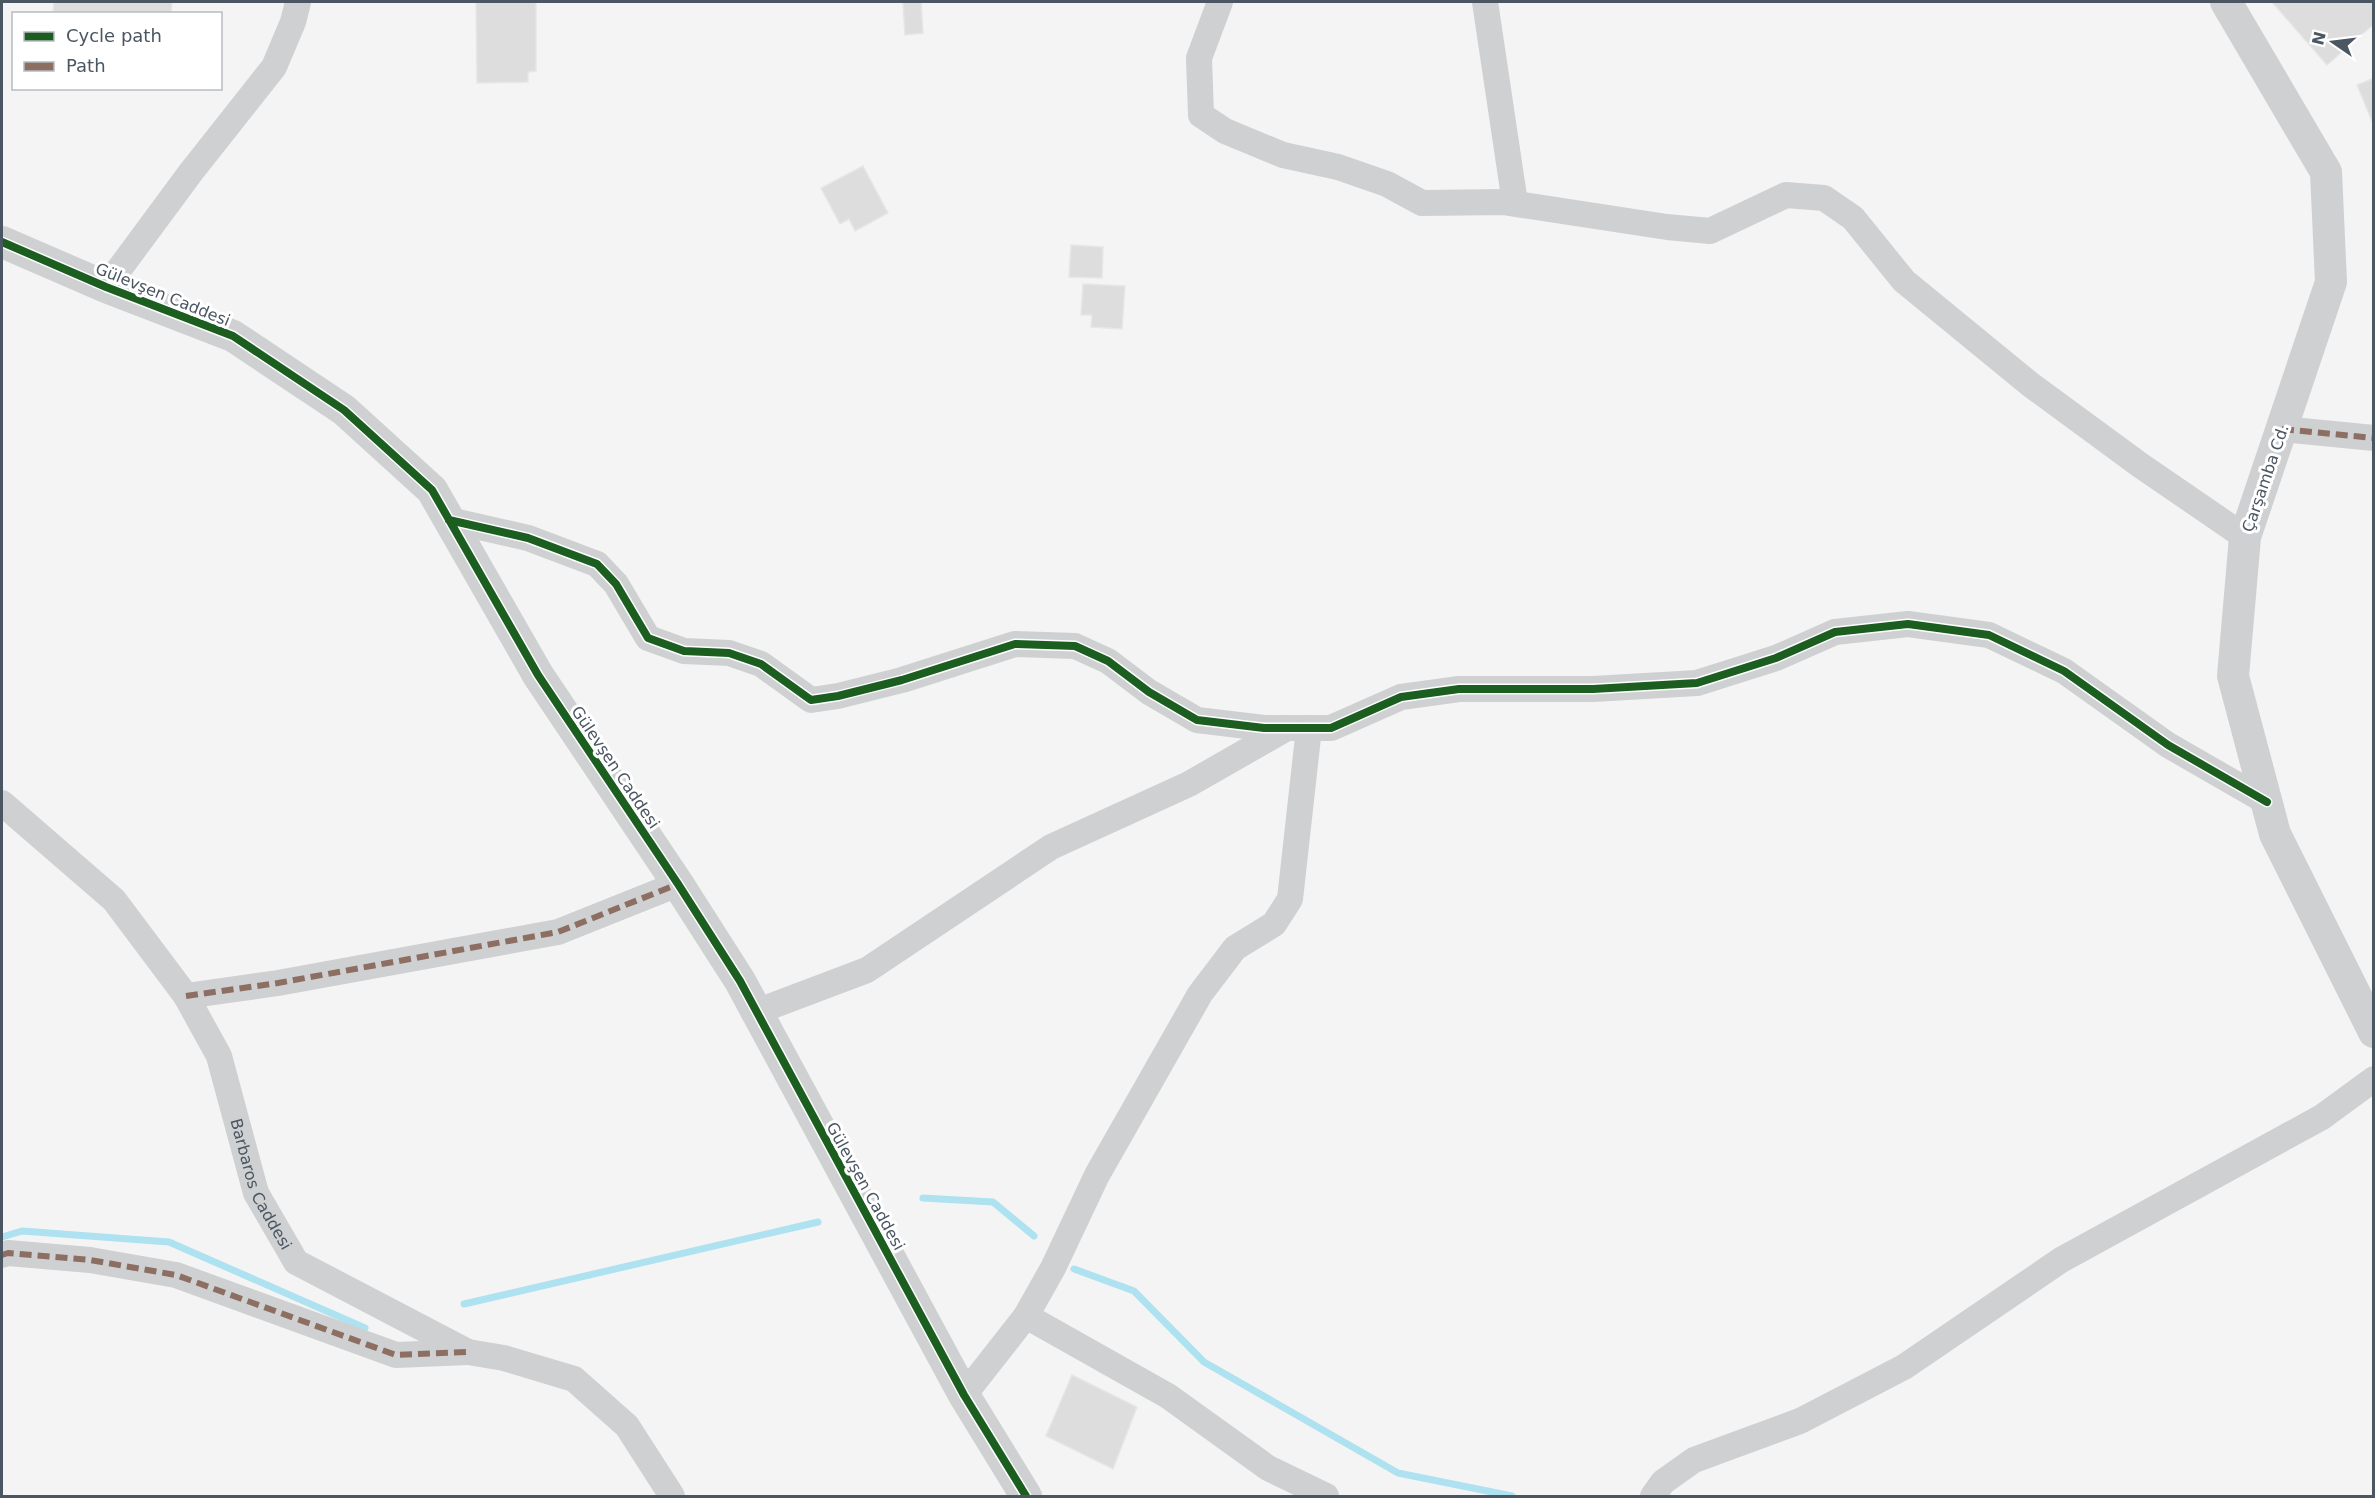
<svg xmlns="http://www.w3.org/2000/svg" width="2375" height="1498" viewBox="0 0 2375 1498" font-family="'DejaVu Sans',sans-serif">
	<rect width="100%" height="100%" fill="#f4f4f4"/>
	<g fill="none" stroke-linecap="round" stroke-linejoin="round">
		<path stroke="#aee2f0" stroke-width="7" d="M923 1198 993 1202 1034 1236
			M2 1237 22 1231 169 1242 365 1328
			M1074 1269 1134 1291 1204 1362 1398 1473 1512 1496
			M464 1304 818 1222"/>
	</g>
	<path fill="#ddddde" stroke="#e5e6e7" stroke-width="1.5" d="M54 2H172L171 14H53Z
		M476 2H536V71L528 72V82L477 83Z
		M903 2H921L923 33 905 35Z
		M2272 2H2374V24L2327 65Z
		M2374 78V126L2357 85Z
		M863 166 888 213 855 231 849 219 840 224 821 188Z
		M1071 245 1103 247 1102 278 1069 277Z
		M1083 284 1125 286 1122 329 1091 327 1092 315H1081Z
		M1072 1375 1137 1407 1113 1469 1046 1436Z"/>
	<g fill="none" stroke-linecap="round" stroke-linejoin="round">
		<g stroke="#ced0d2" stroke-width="26">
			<path d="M1220 2 1199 58 1201 115 1225 131 1283 155 1338 167 1387 184 1422 203 1503 202 1667 227 1710 231 1786 195 1824 198 1853 218 1904 281 2031 385 2140 465 2245 537"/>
			<path d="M1485 2 1515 203"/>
			<path d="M106 287 191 172 274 67 293 22 298 2"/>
			<path d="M2282 429 2374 438"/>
			<path d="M449 520 528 538 597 564 616 584 648 638 684 651 729 653 761 664 811 700 838 696 902 680 1015 644 1075 646 1108 661 1149 692 1197 720 1264 728H1331L1401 697 1459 689H1593L1697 683 1776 658 1835 632 1908 624 1989 635 2064 671 2168 745 2267 802"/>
			<path id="s1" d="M2 803 114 900 186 996 219 1056 256 1193 296 1262 468 1352 504 1358 574 1379 627 1426 672 1496"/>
			<path d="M186 996 278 983 558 932 678 884"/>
			<path d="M756 1012 867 970 1051 847 1189 784 1287 728"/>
			<path d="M2 1255 8 1253 90 1260 176 1275 396 1355 468 1352"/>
			<path d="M1026 1316 1168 1396 1268 1468 1326 1496"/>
			<path d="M964 1395 1026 1316 1053 1268 1097 1175 1200 994 1235 948 1274 924 1290 899 1309 728"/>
			<path d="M1653 1496 1663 1482 1694 1460 1800 1421 1904 1367 2061 1260 2322 1117 2374 1079"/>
		</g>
		<path stroke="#ced0d2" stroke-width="32" d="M2226 2 2326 172 2331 282 2245 537 2233 676 2275 834 2374 1032
			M2 242 106 287 233 336 344 410 432 490 538 675 678 884 740 981 964 1395 1026 1496"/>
		<path stroke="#8d6e63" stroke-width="6" stroke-dasharray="12 6" stroke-linecap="butt" d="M2282 429 2374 438
			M186 996 278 983 558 932 678 884
			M2 1255 8 1253 90 1260 176 1275 396 1355 468 1352"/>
		<defs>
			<path id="cycleway" d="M2 242 106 287 233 336 344 410 432 490 538 675 678 884 740 981 964 1395 1026 1496
				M449 520 528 538 597 564 616 584 648 638 684 651 729 653 761 664 811 700 838 696 902 680 1015 644 1075 646 1108 661 1149 692 1197 720 1264 728H1331L1401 697 1459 689H1593L1697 683 1776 658 1835 632 1908 624 1989 635 2064 671 2168 745 2267 802"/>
		</defs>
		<use href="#cycleway" stroke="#fff" stroke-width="11"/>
		<use href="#cycleway" stroke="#1b5e20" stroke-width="8"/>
	</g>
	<g text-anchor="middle" stroke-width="6" stroke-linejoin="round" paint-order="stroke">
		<g font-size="16" fill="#4a5661" stroke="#fff">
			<text transform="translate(163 294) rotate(22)" y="6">Gülevşen Caddesi</text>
			<text transform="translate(2265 478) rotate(-71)" y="6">Çarşamba Cd.</text>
			<text transform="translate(616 767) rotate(56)" y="6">Gülevşen Caddesi</text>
			<text dy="6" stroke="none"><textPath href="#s1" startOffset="472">Barbaros Caddesi</textPath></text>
			<text transform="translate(866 1186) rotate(61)" y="6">Gülevşen Caddesi</text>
		</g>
	</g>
	<rect width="2375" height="1498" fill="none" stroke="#4a5661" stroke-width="6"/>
	<rect x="12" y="12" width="210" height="78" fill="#ffffff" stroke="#b7bbc0" stroke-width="1.5"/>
	<rect x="24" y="32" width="30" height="9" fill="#1b5e20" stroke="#b7bbc0" stroke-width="1.5"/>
	<text x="66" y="42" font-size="18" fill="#4a5661">Cycle path</text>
	<rect x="24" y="62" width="30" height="9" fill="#8d6e63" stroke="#b7bbc0" stroke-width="1.5"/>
	<text x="66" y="72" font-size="18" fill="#4a5661">Path</text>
	<g transform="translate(2333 42) rotate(284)" stroke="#ffffff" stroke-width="4.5" paint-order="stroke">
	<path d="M0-4.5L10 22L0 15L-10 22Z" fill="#4a5661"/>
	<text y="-9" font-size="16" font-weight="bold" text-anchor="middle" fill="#4a5661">N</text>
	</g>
</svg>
